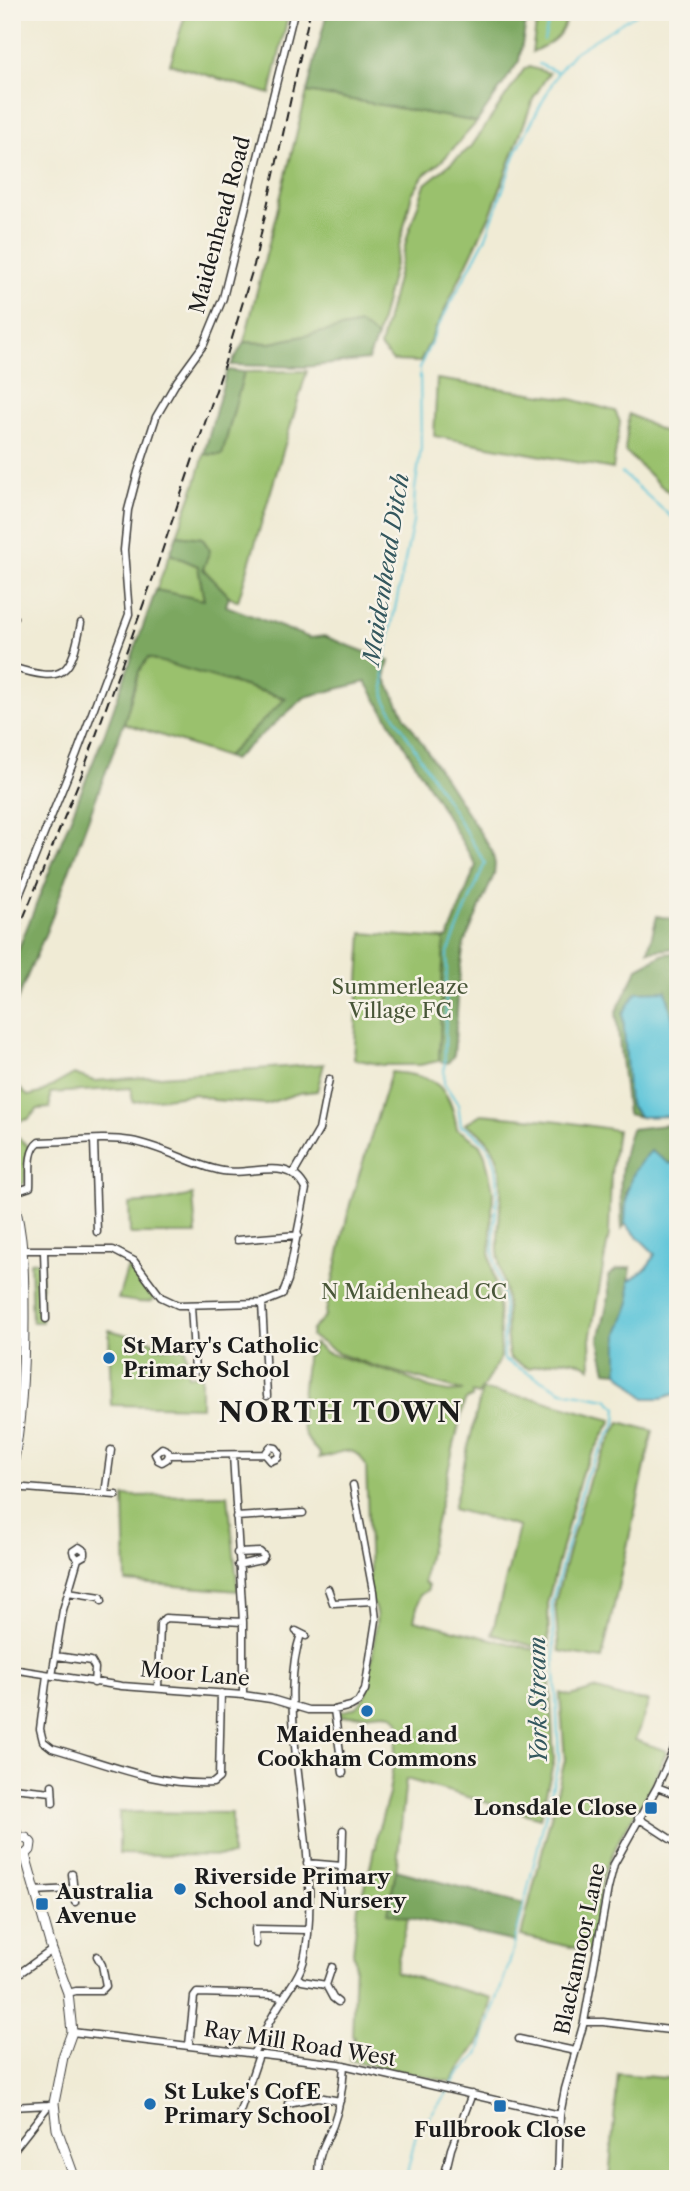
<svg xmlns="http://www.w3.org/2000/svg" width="690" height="2191" viewBox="0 0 690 2191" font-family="'Libre Caslon Text',serif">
	<rect width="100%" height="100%" fill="#f7f3e8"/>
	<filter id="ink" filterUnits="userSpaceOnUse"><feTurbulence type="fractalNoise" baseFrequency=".0143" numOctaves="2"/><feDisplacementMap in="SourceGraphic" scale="14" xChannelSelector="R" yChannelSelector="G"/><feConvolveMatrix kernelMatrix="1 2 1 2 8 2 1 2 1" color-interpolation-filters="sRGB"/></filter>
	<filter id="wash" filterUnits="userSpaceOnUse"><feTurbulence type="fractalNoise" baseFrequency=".00686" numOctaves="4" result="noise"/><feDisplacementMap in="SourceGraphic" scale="28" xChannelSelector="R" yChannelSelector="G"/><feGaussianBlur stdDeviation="1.57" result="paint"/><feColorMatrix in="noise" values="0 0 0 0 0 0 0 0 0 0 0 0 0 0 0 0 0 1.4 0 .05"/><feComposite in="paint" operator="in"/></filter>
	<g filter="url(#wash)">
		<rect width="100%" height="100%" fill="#f0ebd5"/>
		<path fill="#9ac16d" stroke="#5b6e44" stroke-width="2" d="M186 12H289L270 94 170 64Z
			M538 12H569C562 37 555 42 532 52Z
			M529 67 549 73 534 97 491 213 420 362 393 361 380 347 408 234 425 184 471 147 525 68Z
			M307 92 477 122 442 161 424 175 412 194 377 337 360 324 271 343 244 342Z
			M307 371 238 601 229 596 203 569 210 550 202 538 177 535 196 482 204 454 222 455 244 372Z
			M437 379 571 399 615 411 620 422 613 469 434 436Z
			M629 414 678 439V499L661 486 625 451Z
			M170 554 198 566 204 601 156 590Z
			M149 657 286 699 226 757 124 723 139 671Z
			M362 933 444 939 439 1061 420 1065H382L354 1059Z
			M324 1064 317 1091 299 1093 266 1104 214 1100 195 1094 133 1102 131 1088 50 1093V1108L38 1109 28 1119 12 1123V1087H18L28 1096 40 1093 74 1074 94 1081Z
			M391 1072C434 1076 449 1083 457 1129L479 1143 485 1155 493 1190 490 1258 498 1298 501 1357 478 1395 472 1393V1398L467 1399 464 1403 425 1569 424 1582 428 1586V1590L420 1595 414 1620 548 1653 554 1760 540 1818 406 1779 396 1874 411 1916 408 1918 395 1972 492 1998 482 2037 451 2082 349 2060 354 2036H352L355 1961 353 1952 358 1906C364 1897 372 1860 374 1848H376L377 1834 389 1794 399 1721 392 1714 385 1713 336 1717 338 1713 357 1707 365 1697C368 1688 378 1621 376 1613 374 1599 361 1593 370 1576L366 1466C353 1440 338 1455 319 1458L320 1453C288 1429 306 1390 306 1355L311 1354 314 1343 325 1352 399 1375 430 1388 448 1392 463 1391 371 1365 340 1354 311 1336 312 1330 325 1316 350 1204Z
			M481 1114 560 1121 617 1130 611 1174 609 1234 590 1340 591 1368C566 1352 554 1363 528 1368L510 1359C504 1340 508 1320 506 1300 504 1283 499 1267 498 1251 496 1204 519 1150 465 1124Z
			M12 1135H15L28 1146 25 1182 19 1187 12 1184Z
			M193 1195 196 1234H130L129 1204 157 1202Z
			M41 1261 42 1322H32L30 1262Z
			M128 1266 148 1294 156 1299C145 1306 131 1300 118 1299Z
			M109 1330 151 1341 158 1347 186 1348 188 1376 201 1375V1407L111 1405Z
			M482 1390 537 1399 612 1420 582 1472 548 1600 549 1651 492 1634 519 1527 453 1509Z
			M620 1422 653 1431 602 1659 559 1651 555 1602 571 1542 590 1477Z
			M228 1495 238 1591 126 1582 124 1496Z
			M594 1689 625 1698 649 1701 635 1740 667 1751 650 1789 622 1834 605 1870 589 1951 521 1936 565 1760 560 1693 571 1696Z
			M119 1812 232 1813V1856L119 1854Z
			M618 2074 678 2079V2179H609Z"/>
		<path fill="#7ba760" stroke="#4c623e" stroke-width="2" d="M327 12H528L519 61 477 122 307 92Z
			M360 324 377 337 368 360 304 367 231 365 244 342 271 343Z
			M227 370 244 372 222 455 204 454Z
			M177 535 202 538 210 550 203 569 229 596 226 606 310 638 324 636 389 661 385 677 405 717 492 851 495 864 494 875 464 944 460 970 454 1055 448 1063 439 1061 444 939 448 938 476 865 366 682 305 697 233 760 226 757 286 698 148 658 139 671 124 723 89 817 47 930 12 1012V965L105 732 156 590 204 600 198 566 170 554Z
			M657 916 678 920V948L648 951Z
			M674 953 678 964V1040L666 991 629 1104 640 1117 627 1114 616 1012 638 968 664 954Z
			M665 1125 678 1128V1161L670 1164 651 1151 626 1191 625 1224 622 1229C620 1194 618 1162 631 1129Z
			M631 1267 629 1281 630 1302 618 1334V1372L606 1371 599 1340 609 1296 608 1276 616 1270Z
			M396 1870 524 1904 515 1942 388 1913Z"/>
		<path fill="#5dc5d9" stroke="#3c707a" stroke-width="2" d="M666 991 678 1040V1116L640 1117 629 1104 623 1013 637 992Z
			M651 1151 670 1164 678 1161V1393L662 1398H645L618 1372V1334L630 1302 629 1281 647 1268 655 1254 625 1224C626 1193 627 1173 651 1151Z"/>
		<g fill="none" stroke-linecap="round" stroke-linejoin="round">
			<path stroke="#5dc5d9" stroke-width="2" d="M544 40 551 12
				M539 64 557 72
				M622 473 678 523
				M406 2179 416 2134 445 2096 457 2076 478 2055 511 1958 559 1760 552 1602 586 1475 616 1423 617 1408 607 1399 562 1391 504 1360C503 1340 505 1320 503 1300 501 1286 496 1272 494 1257 489 1211 519 1151 461 1126L458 1104 444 1083 447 955 485 863 385 700 383 666 413 522 415 489 421 448 420 367 437 329 486 237 517 150 558 72 575 52 639 12"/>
		</g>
	</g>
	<g filter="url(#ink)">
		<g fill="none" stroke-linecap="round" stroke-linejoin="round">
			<defs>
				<path id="street" d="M12 633 14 617
					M12 667C65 684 71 675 81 623
					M12 913 77 753 129 614 124 550 128 510 138 472 156 417 177 381 204 344 223 298 294 12
					M94 1141 97 1232
					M294 1173 319 1130 329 1079
					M12 1193 30 1187C31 1173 27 1151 39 1142 68 1142 102 1136 131 1141 162 1146 193 1166 223 1171 253 1176 289 1155 306 1189L288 1280 282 1295 262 1303 178 1305 161 1297 134 1261 113 1250H23
					M237 1240 298 1235
					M44 1251 46 1319
					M12 1291 24 1290
					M262 1303 267 1396
					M191 1306 195 1371
					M169 1455 168 1451 162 1448 155 1454 158 1460 162 1462 167 1459 169 1455 265 1454 271 1461 278 1458 279 1452 276 1448 270 1447 265 1454
					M233 1455 243 1622V1695
					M12 1487 116 1495
					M105 1494 111 1450
					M236 1517 303 1513
					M237 1553 260 1552 264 1556 261 1560 238 1565
					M328 1589 333 1603 374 1601
					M68 1592 101 1597 102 1601
					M296 1631 306 1636
					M56 1656 91 1661 95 1668 94 1683
					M12 1669 122 1686 243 1695 271 1699 308 1710H334L351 1706 358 1702 365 1690 376 1620 373 1591 353 1485
					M47 1675 40 1729 43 1741 52 1748C106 1763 156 1786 213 1783L219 1778 221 1693
					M52 1676 63 1610 78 1559 85 1555V1551L79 1547 73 1551 74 1555 78 1559
					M158 1688 160 1624 165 1618 243 1622
					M334 1710 343 1773
					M52 1785 53 1803
					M657 1787 678 1795
					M12 1788 52 1792
					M638 1818 678 1844
					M307 1863 342 1866 340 1894
					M342 1866 343 1830
					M72 1874 75 1902
					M34 1891 73 1889
					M256 1944 255 1929 307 1930
					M332 1967 326 1985 333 1998 338 2002
					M297 1977 302 1981 326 1985
					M12 1981 17 1975 52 1950
					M68 1993 76 1991H101L106 1986 102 1965 97 1956
					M584 2022H603L678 2031
					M72 2032 339 2064 560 2115
					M519 2039 575 2051
					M189 2045 194 1997 197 1993 273 1995 283 1998
					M253 2054C262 2036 270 2019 281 2002 289 1988 300 1976 304 1960 318 1899 301 1809 295 1746 292 1709 289 1669 301 1634
					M288 2103 318 2097 340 2101
					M12 2107 49 2105
					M238 2117 259 2055
					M12 2152 49 2105
					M319 2179C316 2155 324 2147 333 2125 340 2106 343 2086 344 2065
					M455 2179 445 2174 451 2149 472 2094
					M558 2179 560 2115 565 2089 584 2022 608 1888 614 1864 657 1787 678 1740"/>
				<path id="secondary" d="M12 1195C24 1235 24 1276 24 1318 24 1369 22 1419 12 1470
					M12 1824 19 1838
					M19 1838H26L31 1843 30 1850 25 1855
					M19 1838 14 1842 13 1849 17 1854 25 1855
					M25 1855 52 1950 68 1993 72 2032 63 2057 54 2103 57 2129 75 2179"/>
			</defs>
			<use href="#street" stroke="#3c3b38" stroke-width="9"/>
			<use href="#secondary" stroke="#3c3b38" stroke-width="11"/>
			<use href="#street" stroke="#fff" stroke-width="6"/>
			<use href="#secondary" stroke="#fff" stroke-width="9"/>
			<path stroke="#1c1c1c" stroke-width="2" stroke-dasharray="10 5" stroke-linecap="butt" d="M12 946 82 774 154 575 221 375 254 265 310 12"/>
		</g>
	</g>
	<g fill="#1f6fb2" stroke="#f7f3e8" stroke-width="2.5">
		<circle cx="109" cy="1358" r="7"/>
		<circle cx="367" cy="1711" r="7"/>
		<rect x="644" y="1801" width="14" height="14" rx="3.5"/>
		<circle cx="180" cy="1889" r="7"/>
		<rect x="35" y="1897" width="14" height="14" rx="3.5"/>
		<circle cx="150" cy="2104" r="7"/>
		<rect x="493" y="2099" width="14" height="14" rx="3.5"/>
	</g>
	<g text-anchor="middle" stroke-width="5" stroke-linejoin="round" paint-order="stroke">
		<g font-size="21" fill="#1c1c1c" stroke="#f7f3e8">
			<text transform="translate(220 225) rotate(-75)" y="7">Maidenhead Road</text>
			<text transform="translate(195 1674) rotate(5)" y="7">Moor Lane</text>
			<text transform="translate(580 1949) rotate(-78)" y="7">Blackamoor Lane</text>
			<text transform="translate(300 2044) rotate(9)" y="7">Ray Mill Road West</text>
		</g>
		<g font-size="21" fill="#485638" stroke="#f7f3e8">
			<text x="400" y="994">Summerleaze<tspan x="400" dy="24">Village FC</tspan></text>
			<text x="414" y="1299">N Maidenhead CC</text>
		</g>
		<g font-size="21" font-weight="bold" fill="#1c1c1c" stroke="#f7f3e8" text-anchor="start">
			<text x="123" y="1353">St Mary's Catholic<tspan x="123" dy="24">Primary School</tspan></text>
			<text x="367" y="1742" text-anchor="middle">Maidenhead and<tspan x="367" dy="24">Cookham Commons</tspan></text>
			<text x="637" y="1815" text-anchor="end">Lonsdale Close</text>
			<text x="194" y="1884">Riverside Primary<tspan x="194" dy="24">School and Nursery</tspan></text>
			<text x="56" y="1899">Australia<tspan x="56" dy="24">Avenue</tspan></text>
			<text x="164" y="2099">St Luke's CofE<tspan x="164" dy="24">Primary School</tspan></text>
			<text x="500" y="2137" text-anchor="middle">Fullbrook Close</text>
		</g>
		<g font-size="23" font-style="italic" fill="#33575e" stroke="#f7f3e8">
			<text transform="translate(386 569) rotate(-81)" y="8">Maidenhead Ditch</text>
			<text transform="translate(538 1700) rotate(-91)" y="8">York Stream</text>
		</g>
		<g font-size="28" font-weight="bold" letter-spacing="2" fill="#1c1c1c" stroke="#f7f3e8">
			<text x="341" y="1422">NORTH TOWN</text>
		</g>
	</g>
	<rect width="690" height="2191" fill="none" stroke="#f7f3e8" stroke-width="42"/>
</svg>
